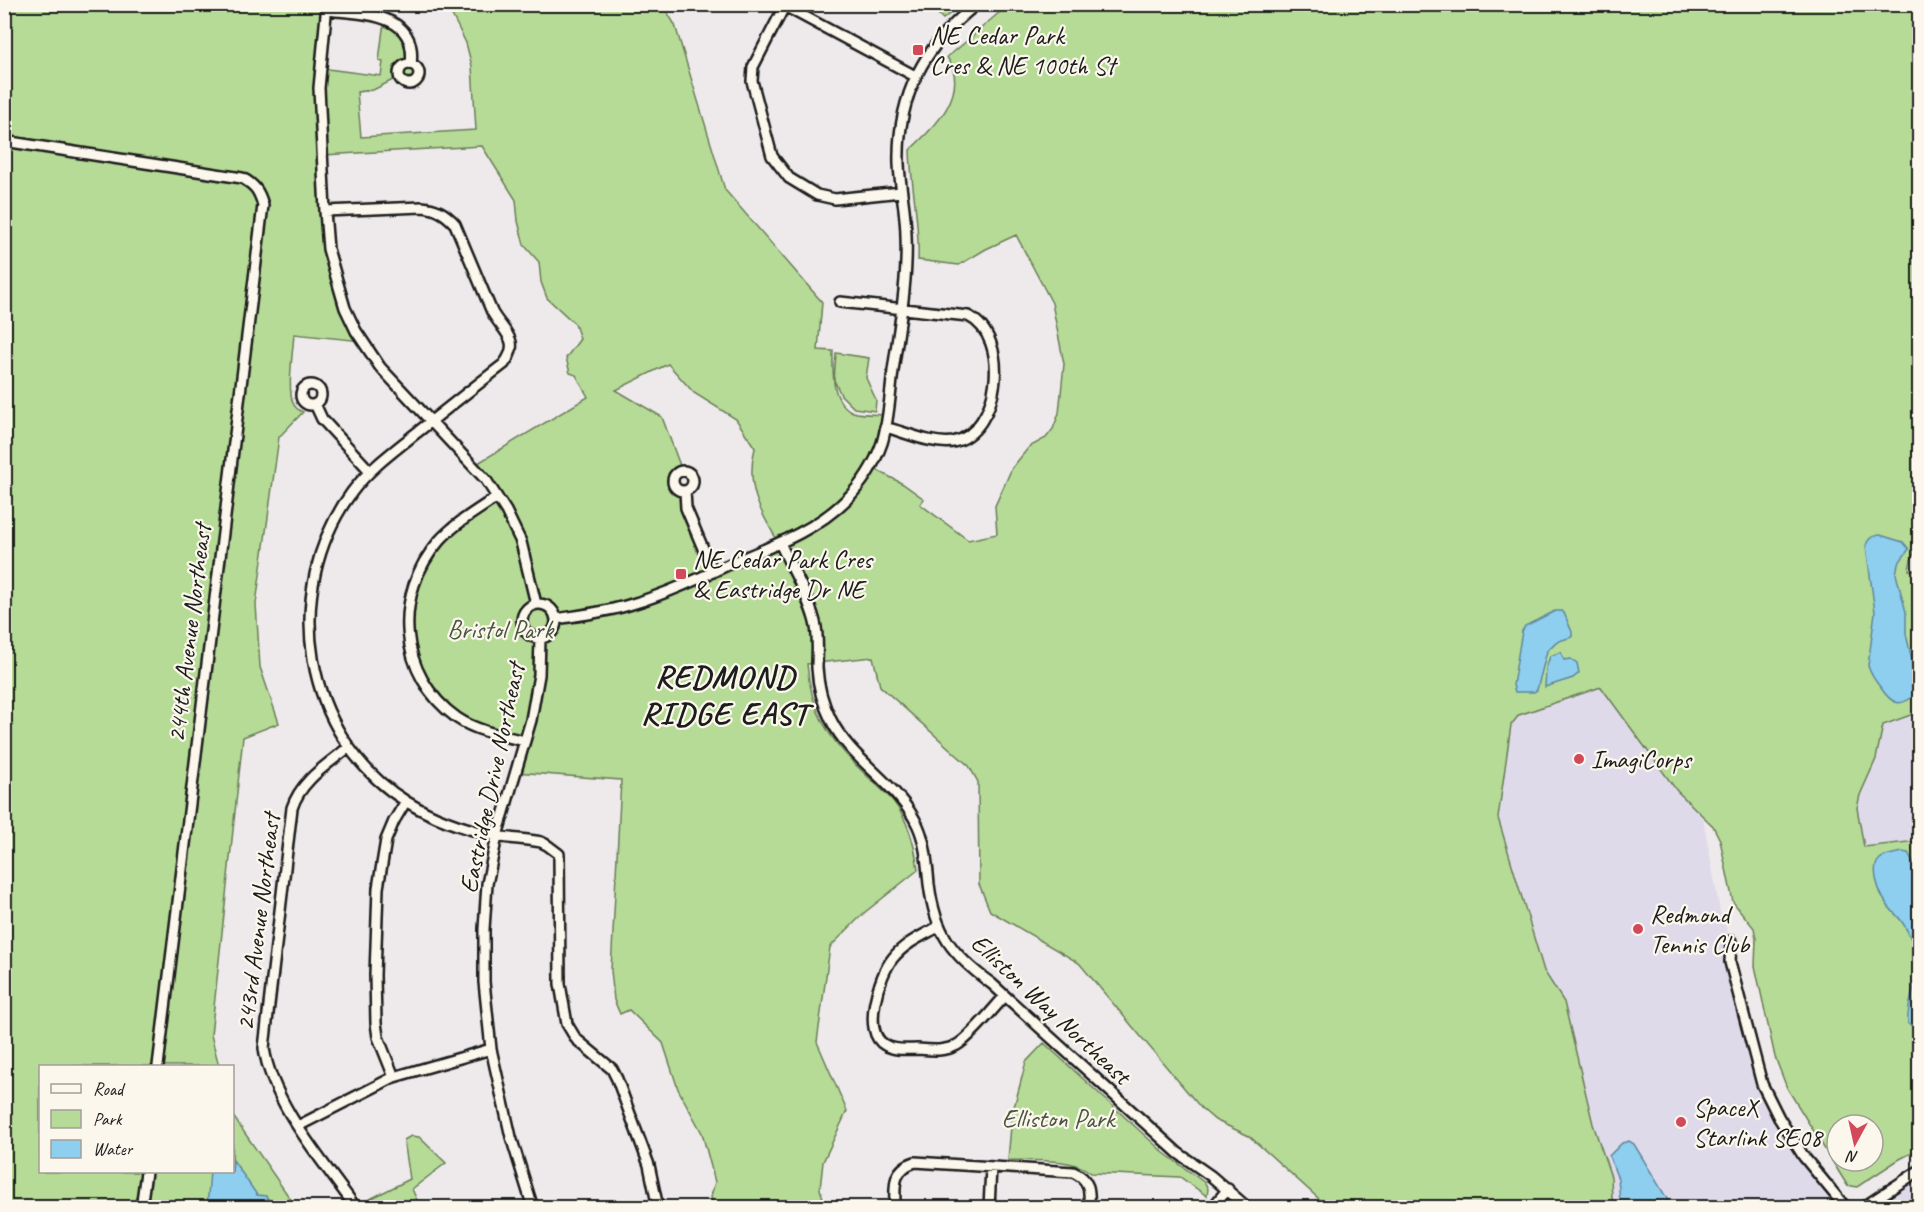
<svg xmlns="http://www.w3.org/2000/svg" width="1924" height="1212" font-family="Caveat,sans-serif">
  <rect width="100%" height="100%" fill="#eeeaeb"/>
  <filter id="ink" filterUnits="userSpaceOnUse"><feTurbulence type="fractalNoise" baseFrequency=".0167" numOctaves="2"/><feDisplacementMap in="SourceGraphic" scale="12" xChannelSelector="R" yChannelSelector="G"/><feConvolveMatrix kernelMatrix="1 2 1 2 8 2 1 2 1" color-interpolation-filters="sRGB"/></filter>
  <g filter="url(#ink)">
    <path fill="#dfdaea" d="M 1602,687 L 1677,791 L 1703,818 L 1720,911 L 1731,941 L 1743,1016 L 1779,1118 L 1846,1207 L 1617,1207 L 1615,1204 L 1612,1198 L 1611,1177 L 1593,1124 L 1564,1002 L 1544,971 L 1498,818 L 1511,725 L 1514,718 L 1519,715 Z
      M 1919,712 L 1919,850 L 1916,841 L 1864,847 L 1857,808 L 1860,795 L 1876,759 L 1883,725 Z
      M 1919,1170 L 1919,1207 L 1862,1208 Z"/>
    <path fill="#b6db96" stroke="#697c59" stroke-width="1.5" fill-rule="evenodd" d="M 5,5 L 327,5 L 320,68 L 381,76 L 383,62 L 379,61 L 383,29 L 387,20 L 405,33 L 420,76 C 415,86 406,86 399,77 L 373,90 L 357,92 L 361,137 L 476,130 L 472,66 L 466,43 L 447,5 L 663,5 L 675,25 L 725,190 L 822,302 L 818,350 L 833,351 C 833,371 830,402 853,412 C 862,415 877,414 887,415 L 871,467 L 903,484 L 924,499 L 920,504 L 968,540 L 997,534 L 995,506 L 1012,468 L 1029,447 L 1046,438 L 1053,429 L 1059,413 L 1064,364 L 1052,303 L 1016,235 L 986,249 L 959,265 L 918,260 C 920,223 911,187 910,150 C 934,127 971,93 947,57 C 969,41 987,21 1009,5 L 1919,5 L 1920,547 L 1917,546 L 1911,560 L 1909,570 L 1918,571 L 1919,563 L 1919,712 L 1883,725 L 1876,759 L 1860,795 L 1857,808 L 1864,847 L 1917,841 L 1919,850 L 1919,1149 L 1898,1160 L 1857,1187 L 1847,1185 L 1787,1088 L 1775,1057 L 1755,966 L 1756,938 L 1754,928 L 1733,902 L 1720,840 L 1713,826 L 1677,791 L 1601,687 L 1519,715 L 1511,725 L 1498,818 L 1544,971 L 1564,1002 L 1593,1124 L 1611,1177 L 1612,1198 L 1617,1207 L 1328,1207 L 1249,1136 L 1215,1120 L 1201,1108 L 1079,963 L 990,911 L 979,884 L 978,782 L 969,766 L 880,686 L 873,657 L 807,664 C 811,712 829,740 863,772 C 873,782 884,791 893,801 C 909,821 915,845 918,870 L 864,913 L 830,947 L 817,1042 L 847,1111 L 823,1162 L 820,1189 L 826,1207 L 713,1207 L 711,1196 L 715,1182 L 702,1133 L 678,1089 L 663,1043 L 629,1010 L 620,1014 L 614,1000 L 611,970 L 621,780 L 516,772 L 525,741 L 480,729 L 441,704 L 411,654 L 410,596 L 440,540 L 497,497 L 473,466 L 588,397 L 576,375 L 570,373 L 566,358 L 580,339 L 575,324 L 547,298 L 541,282 L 539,262 L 524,245 L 518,221 L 516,200 L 482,146 L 323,155 L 328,249 L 362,341 L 294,334 C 293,350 287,389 293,403 C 295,408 298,410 303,412 L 279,437 L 256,604 L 260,667 L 279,723 L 243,737 L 211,1035 L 219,1066 L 40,1066 L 40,1172 L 232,1172 L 233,1116 L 296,1207 L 5,1208 ZM 668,364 L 694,393 L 736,419 L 755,448 C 745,486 760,512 779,543 L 713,571 L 681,491 L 674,484 L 674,477 L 682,471 L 662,417 L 616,390 ZM 1837,1125 L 1873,1125 L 1873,1161 L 1837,1161 Z
      M 929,5 L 961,5 L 943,19 Z
      M 836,353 L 869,358 L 866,378 L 876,400 L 875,411 L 854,408 L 841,395 L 834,380 Z
      M 1044,1043 L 1164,1153 L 1205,1183 L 1208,1189 L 1207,1196 L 1180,1177 L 1091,1173 C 1073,1157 1032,1161 1008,1160 L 1012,1115 L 1026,1062 Z
      M 411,1136 L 419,1137 L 446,1163 L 412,1189 L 420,1207 L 366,1207 L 362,1203 L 410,1179 L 404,1140 Z"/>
    <path fill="#8eceef" stroke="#60879b" stroke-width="1.5" d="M 1880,535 L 1903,542 L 1909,549 L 1898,564 L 1896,574 L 1906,612 L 1906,634 L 1918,686 L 1917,693 C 1901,708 1892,705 1881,688 C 1875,681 1871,675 1868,666 L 1875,612 L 1866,546 C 1868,538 1872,536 1880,535 Z
      M 1555,611 L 1562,611 L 1564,613 L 1572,632 L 1572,637 L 1556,642 L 1547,651 L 1537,690 L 1534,692 L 1515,692 L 1513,685 L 1522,631 L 1525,626 Z
      M 1561,652 L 1564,660 L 1571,659 L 1577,663 L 1579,673 L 1573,678 L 1545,687 L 1546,669 L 1550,656 Z
      M 1902,852 L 1908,853 L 1916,867 L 1919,885 L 1919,1028 L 1908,1024 C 1906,1004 1917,986 1917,965 C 1916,951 1911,936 1904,925 C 1899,916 1891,911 1886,903 C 1880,894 1869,868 1880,859 C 1885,855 1895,854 1902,852 Z
      M 1629,1141 L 1634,1144 L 1672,1207 L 1624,1207 L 1620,1201 L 1618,1179 L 1609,1156 L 1622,1143 Z
      M 233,1160 L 257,1195 L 266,1196 L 274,1207 L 207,1207 L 210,1172 L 232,1172 Z"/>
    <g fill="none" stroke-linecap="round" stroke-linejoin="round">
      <g stroke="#1c1c1c" stroke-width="14">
        <path id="minor" d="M 327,4 L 319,88 L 325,211 L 328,249 L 345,308 L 356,331 L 380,367 L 486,480 L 506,511 L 521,542 L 536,604
          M 781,4 L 915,76
          M 784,7 L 753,67 L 752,81 L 772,156 L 789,178 L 817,195 L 835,199 L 901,192
          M 327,10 C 362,14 418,12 411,64
          M399 74a10 10 0 1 1 20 0a10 10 0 1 1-20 0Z
          M 4,141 L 242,178 C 255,185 259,191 263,205 L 158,1066
          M 325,211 L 422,207 C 436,208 445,213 455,224 L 492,312 C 503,332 522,340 504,364 C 474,387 444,411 415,434 C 393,452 369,469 352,492 C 280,589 302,737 407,802 C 435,819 465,829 496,836 C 510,839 526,839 541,842 L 547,845 L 559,854 L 560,984 L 567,1024 L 576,1039 L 612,1069 L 617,1079 L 649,1165 L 658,1208
          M 840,302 L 968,316 C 1012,337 1000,433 953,442 C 932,445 905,432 885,427
          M301 395a10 10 0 1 1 20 0a10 10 0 1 1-20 0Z
          M 315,404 L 322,419 L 370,471
          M673 481a10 10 0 1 1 20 0a10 10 0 1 1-20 0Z
          M 685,491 L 686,508 L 713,572
          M 497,497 C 478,510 455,523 439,541 C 393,594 397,675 457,718 C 476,731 503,736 525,741
          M 780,543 C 792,569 808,595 815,622 C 819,638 817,652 817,668 C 818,686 823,704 831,720 C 852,762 898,783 918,826 C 926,844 927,864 929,884 C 935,933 952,955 992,984 L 1178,1153 L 1211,1176 L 1248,1208
          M522 621a17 17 0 1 1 34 0a17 17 0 1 1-34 0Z
          M 556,619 C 582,615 607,612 632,604 C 666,594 700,578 732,563 C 772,546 815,531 846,500 C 862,484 875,463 882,443 C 889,420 890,394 893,371 C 899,327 908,281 906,236 C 906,212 900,188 899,164 C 897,96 924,45 977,4
          M 349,747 C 327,765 301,780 292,808 L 264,1048 C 272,1104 324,1162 356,1208
          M 938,927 C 922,936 905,943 893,958 C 879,975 861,1032 885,1045 C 894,1051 907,1049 917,1049 C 930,1050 944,1052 957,1045 C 971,1037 993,1009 1005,996
          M 1731,941 L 1730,962 L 1762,1084 L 1779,1118 L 1804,1157 L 1846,1208
          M 394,1077 L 378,1037 L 376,1023 L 375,975 L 378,888 L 386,840 L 394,821 L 406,801
          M 298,1126 L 394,1077 L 491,1049
          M 141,1208 L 146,1172
          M 533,1208 L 511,1137 L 491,1049 L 484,982 L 484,929 L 487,884 L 497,836 L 531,720 L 539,675 L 540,638
          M 895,1208 C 895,1187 891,1170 915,1162 L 1073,1172 C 1090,1179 1090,1191 1089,1208
          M 989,1208 L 991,1167
          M 1212,1208 L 1228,1189
          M 1862,1208 L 1920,1170"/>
      </g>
      <use href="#minor" stroke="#fbf7ec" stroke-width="9"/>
    </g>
  </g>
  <g fill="#d1495b" stroke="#fbf7ec" stroke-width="2">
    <rect x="912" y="44" width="12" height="12" rx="3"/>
    <rect x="675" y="568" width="12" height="12" rx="3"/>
    <circle cx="1579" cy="759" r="6"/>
    <circle cx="1638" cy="929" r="6"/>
    <circle cx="1681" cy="1122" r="6"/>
  </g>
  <g text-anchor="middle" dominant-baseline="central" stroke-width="4.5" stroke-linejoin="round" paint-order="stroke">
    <g font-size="26" fill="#1c1c1c" stroke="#fbf7ec" text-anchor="start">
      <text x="930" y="35">NE Cedar Park<tspan x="930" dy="30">Cres &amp; NE 100th St</tspan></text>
      <text x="693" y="559">NE Cedar Park Cres<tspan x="693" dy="30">&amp; Eastridge Dr NE</tspan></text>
      <text x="1591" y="759">ImagiCorps</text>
      <text x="1650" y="914">Redmond<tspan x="1650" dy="30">Tennis Club</tspan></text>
      <text x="1693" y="1107">SpaceX<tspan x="1693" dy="30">Starlink SE08</tspan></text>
    </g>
    <g font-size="26" fill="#4a5541" stroke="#fbf7ec">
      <text x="500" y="629">Bristol Park</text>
      <text x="1058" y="1118">Elliston Park</text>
    </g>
    <g font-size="26" fill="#1c1c1c" stroke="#fbf7ec">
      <text transform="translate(189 633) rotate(-83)">244th Avenue Northeast</text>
      <text transform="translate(492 778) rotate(-78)">Eastridge Drive Northeast</text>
      <text transform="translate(258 922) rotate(-83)">243rd Avenue Northeast</text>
      <text transform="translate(1051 1009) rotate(43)">Elliston Way Northeast</text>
    </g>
    <g font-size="32" font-weight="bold" letter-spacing="1.5" fill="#1c1c1c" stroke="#fbf7ec">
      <text x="725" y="676">REDMOND<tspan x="725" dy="37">RIDGE EAST</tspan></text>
    </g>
  </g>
  <rect width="1924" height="1212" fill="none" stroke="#fbf7ec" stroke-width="24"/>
  <rect x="12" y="12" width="1900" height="1188" fill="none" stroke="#1c1c1c" stroke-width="2" filter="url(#ink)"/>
  <rect x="39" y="1065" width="195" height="108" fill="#fbf7ec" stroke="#a29f99" stroke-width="1.5"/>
  <rect x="51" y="1084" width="30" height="9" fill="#fbf7ec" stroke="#a29f99" stroke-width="1.5"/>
  <text x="93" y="1095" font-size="18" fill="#1c1c1c">Road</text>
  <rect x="51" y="1110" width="30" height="18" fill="#b6db96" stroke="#a29f99" stroke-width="1.5"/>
  <text x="93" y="1125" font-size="18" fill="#1c1c1c">Park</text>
  <rect x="51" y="1140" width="30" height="18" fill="#8eceef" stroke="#a29f99" stroke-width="1.5"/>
  <text x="93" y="1155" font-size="18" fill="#1c1c1c">Water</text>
  <g transform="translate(1855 1143) rotate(188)"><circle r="28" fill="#fbf7ec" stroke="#a29f99" stroke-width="1.5"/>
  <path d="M0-4.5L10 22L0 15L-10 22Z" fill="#d1495b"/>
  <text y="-9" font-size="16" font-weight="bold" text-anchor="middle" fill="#1c1c1c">N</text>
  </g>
</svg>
